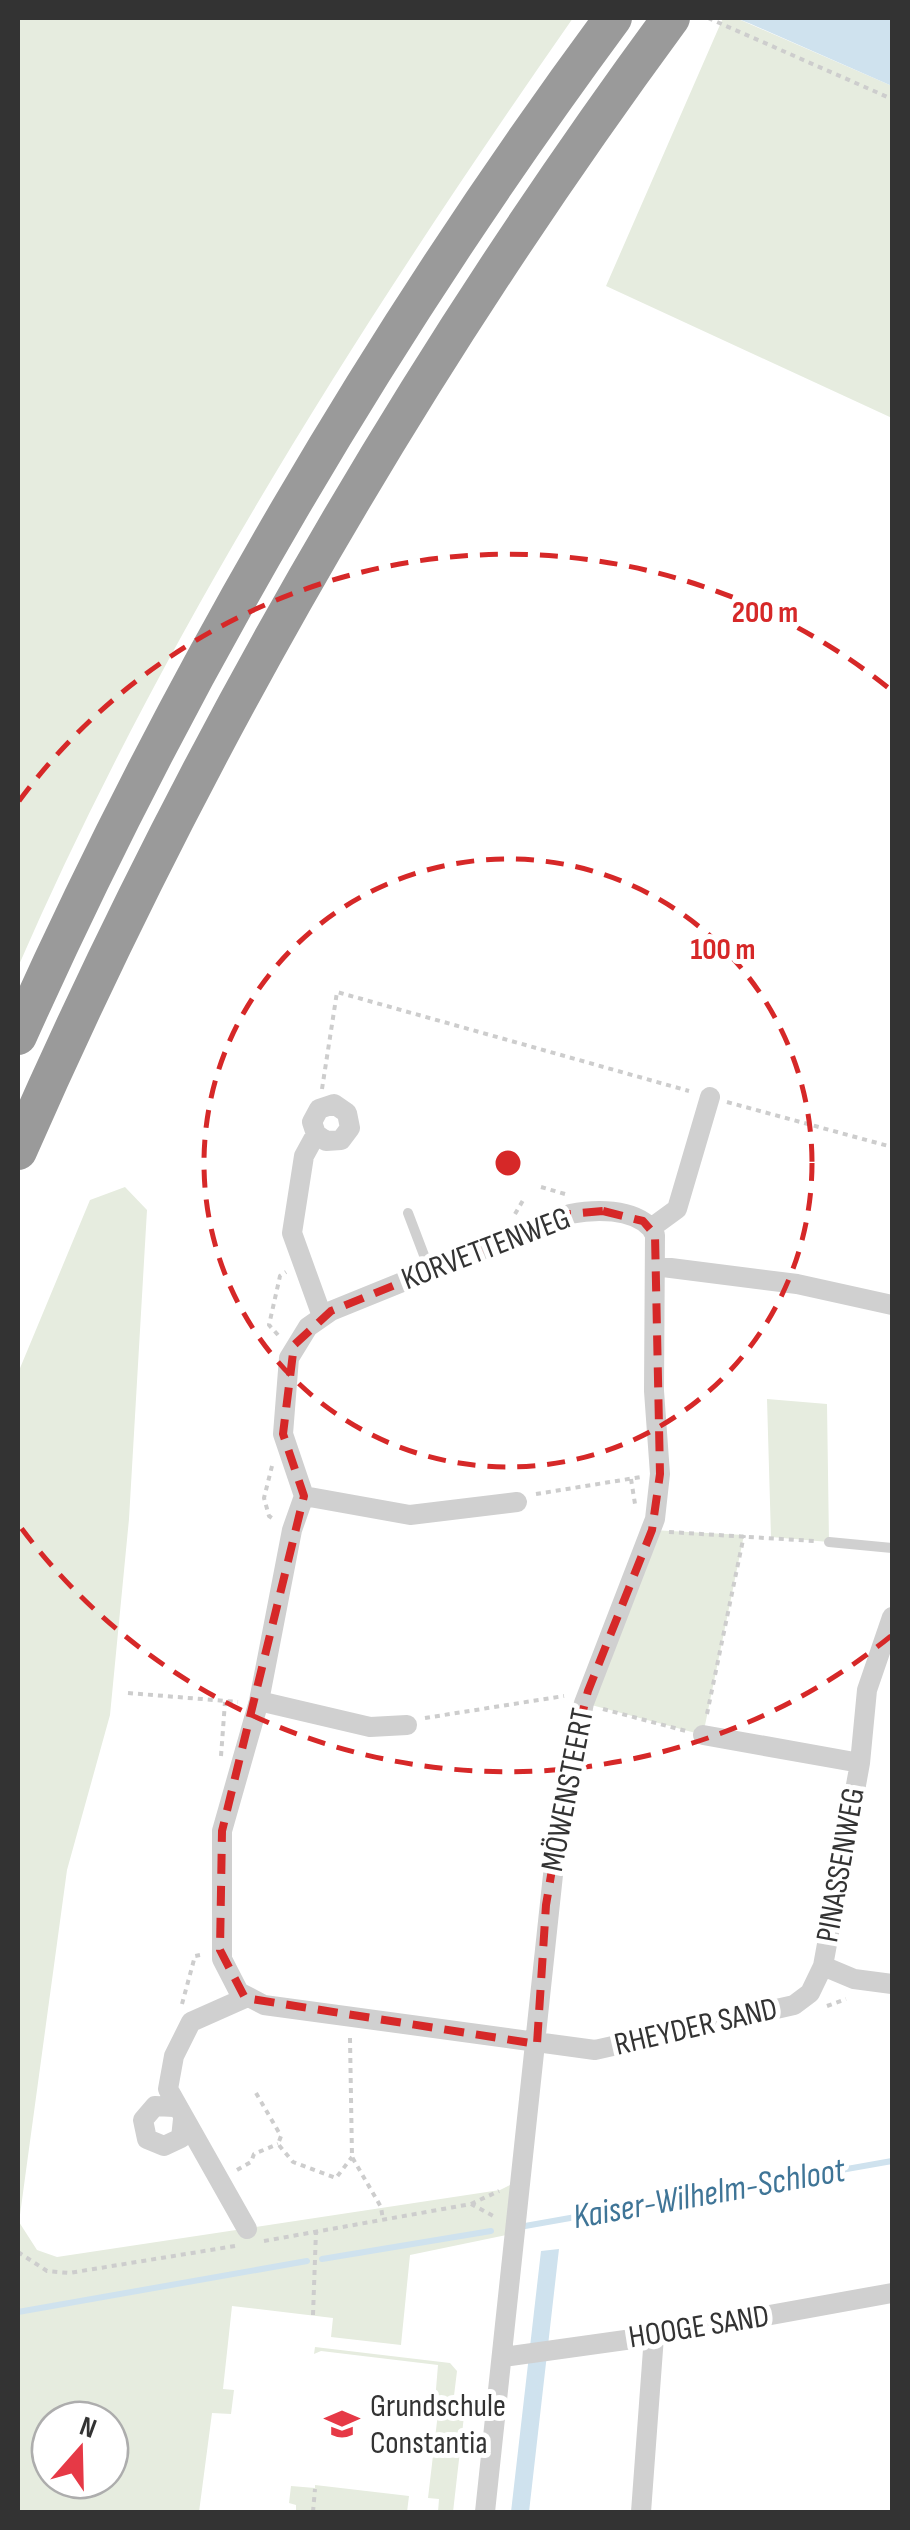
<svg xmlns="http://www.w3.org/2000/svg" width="910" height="2530" font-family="'Sofia Sans Condensed',sans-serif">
  <rect width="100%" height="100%" fill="#fff"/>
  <path fill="#e6ecdf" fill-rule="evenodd" d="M 18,18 L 573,18 C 364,318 164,631 18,967 Z
    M 723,18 L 736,18 L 892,86 L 892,418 L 606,286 Z
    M 125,1187 L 147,1210 L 129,1519 L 110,1715 L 67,1870 L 19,2222 L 37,2250 L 57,2257 L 500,2190 L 522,2179 L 516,2233 L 410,2255 L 401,2345 L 331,2337 L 333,2318 L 232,2306 L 223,2389 L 234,2390 L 231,2414 L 212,2413 L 199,2512 L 18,2512 L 18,1373 L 90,1200 ZM 50,2420 L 110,2420 L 110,2480 L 50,2480 Z
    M 767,1399 L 827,1404 L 829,1542 L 771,1537 Z
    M 652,1530 L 744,1535 L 703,1735 L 584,1703 Z
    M 315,2347 L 450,2363 L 457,2371 L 453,2404 L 435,2401 L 438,2365 L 321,2351 L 314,2354 Z
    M 438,2413 L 464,2416 L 453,2512 L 438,2512 L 439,2499 L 428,2498 Z
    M 315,2485 L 409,2496 L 407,2512 L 296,2512 L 296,2505 L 289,2503 L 291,2486 L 315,2488 Z"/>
  <path fill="#cfe2ee" d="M 736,18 L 892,18 L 892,86 L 751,24 Z
    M 559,2249 L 529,2512 L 511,2512 L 541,2251 Z"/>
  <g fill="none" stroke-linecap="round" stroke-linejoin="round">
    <path stroke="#cfe2ee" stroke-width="6" d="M 525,2226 L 892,2161
      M 322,2259 L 491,2231
      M 18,2312 L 307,2261"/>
    <path stroke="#cdcdcd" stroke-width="4" stroke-dasharray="5 5" stroke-linecap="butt" d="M 708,18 L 892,99
      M 322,1089 L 337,992 L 689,1091
      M 727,1102 L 892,1147
      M 541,1187 L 565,1194
      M 515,1214 L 525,1197
      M 278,1335 L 269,1325 L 280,1276 L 286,1272
      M 272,1466 L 264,1498 L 269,1516 L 275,1520
      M 631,1479 L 635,1504
      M 536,1494 L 641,1477
      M 669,1532 L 814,1541
      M 128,1693 L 238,1702
      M 603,1709 L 686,1731
      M 707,1714 L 744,1535
      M 425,1718 L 564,1696
      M 221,1756 L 225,1702
      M 182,2004 L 195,1956 L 200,1955
      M 827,2006 L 846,1999
      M 350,2038 L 352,2157 L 381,2207 L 383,2220
      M 256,2093 L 281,2136 L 278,2144 L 293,2162 L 336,2178 L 352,2157
      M 237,2170 L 251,2162 L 254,2154 L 278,2144
      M 471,2204 L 499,2191
      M 264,2241 L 471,2204 L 497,2218
      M 18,2252 L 47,2271 L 69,2273 L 235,2246
      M 313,2315 L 316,2231
      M 434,2450 L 472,2454
      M 313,2512 L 315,2489"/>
    <path stroke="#d0d0d0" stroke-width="10" d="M 408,1213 L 430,1271
      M 829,1542 L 892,1548"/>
    <path stroke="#d0d0d0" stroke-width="20" d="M 316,1134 L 326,1141 L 341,1140 L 350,1128 L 347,1113 L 334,1104 L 319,1109 L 312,1122 L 316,1134 L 304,1156 L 292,1233 L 322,1316
      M 651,1228 C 632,1208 595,1209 570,1214 L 331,1311 L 308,1327 L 289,1358 L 283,1434 L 304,1496 L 292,1530 L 259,1701 L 222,1831 L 222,1959 L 239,1992 L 264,2005 L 595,2050 L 794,2005 L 810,1993 L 823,1966 L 854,1979 L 892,1984
      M 655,1266 L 797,1284 L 892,1305
      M 304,1496 L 410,1515 L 517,1502
      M 259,1701 L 370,1727 L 407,1725
      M 703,1735 L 860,1763
      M 823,1966 L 860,1763 L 867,1690 L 892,1617
      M 245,1998 L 191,2022 L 174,2056 L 168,2089 L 247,2229
      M 174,2107 L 155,2106 L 143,2120 L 147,2139 L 164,2146 L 181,2138 L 183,2119
      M 504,2357 L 654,2336 L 892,2293
      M 485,2512 L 558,1828 L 584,1703 L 655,1519 L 660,1474 L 654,1391 L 655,1235 L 651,1228 L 677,1209 L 710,1097
      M 641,2512 L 654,2336"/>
    <path stroke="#9a9a9a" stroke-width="38" d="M 18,1036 C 178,679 381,332 613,18
      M 18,1151 C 193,752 413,369 671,18"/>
  </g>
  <path fill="none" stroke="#d62828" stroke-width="8" stroke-dasharray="20 12" stroke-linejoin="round" d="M 603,1211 L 643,1221 L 655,1235 L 660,1474 L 652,1530 L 588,1691 L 571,1757 L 546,1905 L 537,2044 L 245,1998 L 220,1950 L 222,1831 L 304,1496 L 283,1434 L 294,1345 L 331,1311 L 570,1214 Z"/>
  <g fill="none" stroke="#d62828" stroke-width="5" stroke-dasharray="18 12">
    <circle cx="508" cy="1163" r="304"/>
    <path d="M891 1636A608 608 0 0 1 19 1525M19 801A608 608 0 0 1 891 690"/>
  </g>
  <defs>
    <g id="school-bare" transform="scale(2.7)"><path d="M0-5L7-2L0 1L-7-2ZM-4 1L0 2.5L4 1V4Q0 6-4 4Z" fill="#e63946" stroke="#fff" stroke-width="2.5" paint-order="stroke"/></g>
  </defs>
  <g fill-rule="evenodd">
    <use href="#school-bare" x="342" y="2424"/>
  </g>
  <g text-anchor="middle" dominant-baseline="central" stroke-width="10" stroke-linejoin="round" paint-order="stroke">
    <g font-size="32" fill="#333" stroke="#fff">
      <text transform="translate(486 1249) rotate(-21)">KORVETTENWEG</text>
      <text transform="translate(568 1790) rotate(-79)">MÖWENSTEERT</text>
      <text transform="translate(841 1865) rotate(-80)">PINASSENWEG</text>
      <text transform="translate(696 2027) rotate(-13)">RHEYDER SAND</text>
      <text transform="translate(699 2327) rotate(-9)">HOOGE SAND</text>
    </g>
    <g font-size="32" fill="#333" stroke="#fff" text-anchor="start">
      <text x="370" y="2406">Grundschule<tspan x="370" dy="37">Constantia</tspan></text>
    </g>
    <g font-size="35" font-style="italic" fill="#3f7597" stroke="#fff">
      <text transform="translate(709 2194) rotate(-10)">Kaiser-Wilhelm-Schloot</text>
    </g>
  </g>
  <circle cx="508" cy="1163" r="15" fill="#d62828" stroke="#fff" stroke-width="5"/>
  <g font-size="30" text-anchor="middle" font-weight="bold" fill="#d62828" stroke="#fff" stroke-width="10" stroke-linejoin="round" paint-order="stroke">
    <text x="765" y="622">200 m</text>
    <text x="723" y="959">100 m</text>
  </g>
  <rect width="910" height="2530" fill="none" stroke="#333333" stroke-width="40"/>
  <g transform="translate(80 2450) rotate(20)"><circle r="48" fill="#ffffff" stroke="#adadad" stroke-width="2.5"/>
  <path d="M0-8L18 38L0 25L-18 38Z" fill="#e63946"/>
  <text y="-15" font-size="28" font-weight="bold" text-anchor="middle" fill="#333333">N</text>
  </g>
</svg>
